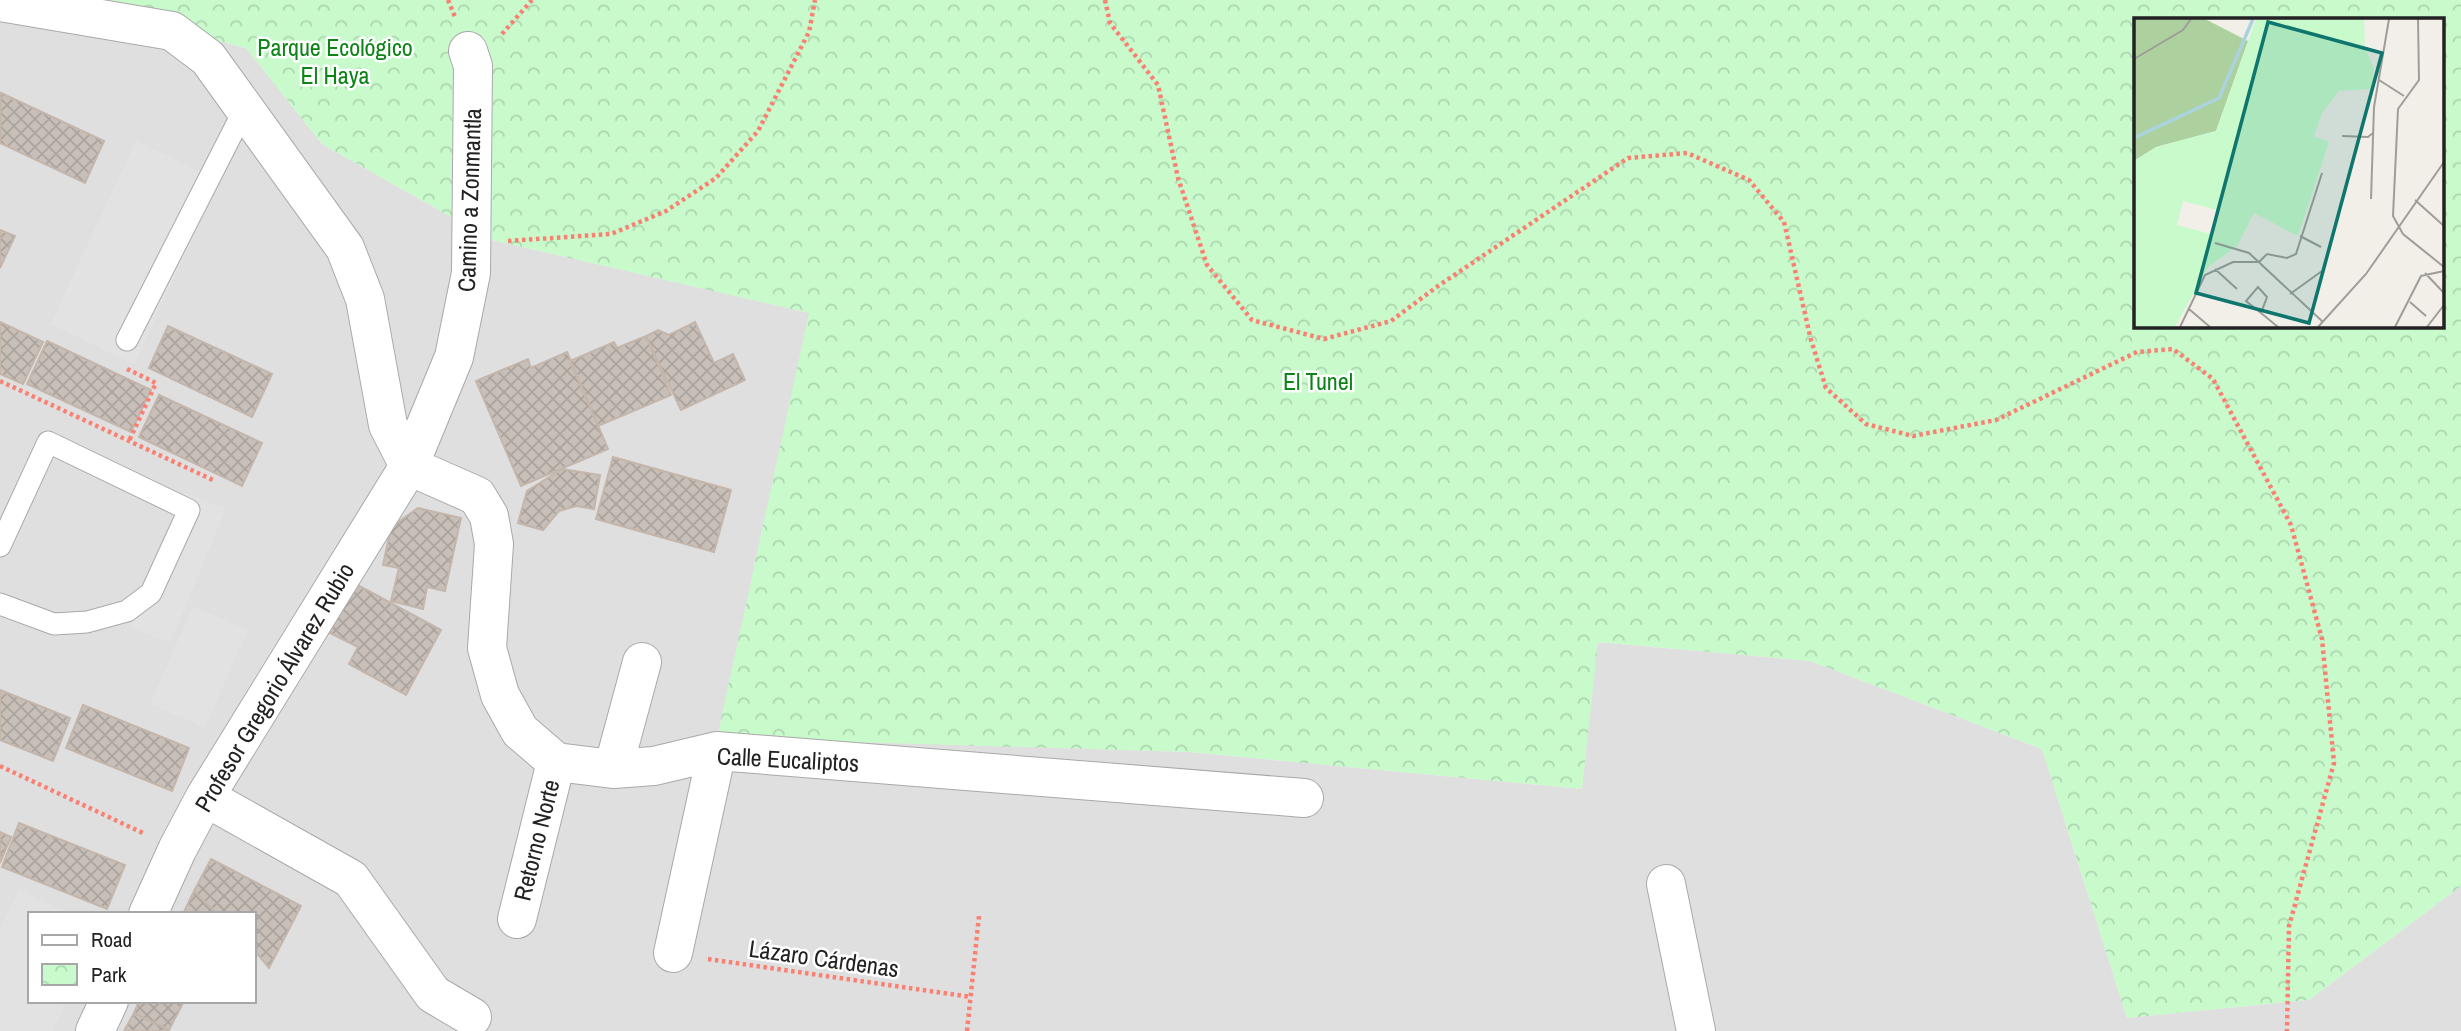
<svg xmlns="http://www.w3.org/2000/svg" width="2461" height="1031" font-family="'Archivo Narrow',sans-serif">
  <defs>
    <pattern id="park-crowns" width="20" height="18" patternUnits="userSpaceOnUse" patternTransform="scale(1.75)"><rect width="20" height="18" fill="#c8facc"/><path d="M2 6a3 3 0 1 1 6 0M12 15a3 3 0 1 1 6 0" fill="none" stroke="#acd6af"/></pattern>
    <pattern id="building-cross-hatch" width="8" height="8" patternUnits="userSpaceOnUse" patternTransform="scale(1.75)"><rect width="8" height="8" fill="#c7bfb8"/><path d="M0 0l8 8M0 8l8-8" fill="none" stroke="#aba49e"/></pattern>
  </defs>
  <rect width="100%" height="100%" fill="#f2efe9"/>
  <path fill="#e0dfdf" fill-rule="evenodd" d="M 0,0 L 59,0 L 246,48 L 322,144 L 492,240 L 810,313 L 718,737 L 1189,752 L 1582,789 L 1597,642 L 1810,661 L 2042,749 L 2127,1018 L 2309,1000 L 2461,886 L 2461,1031 L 0,1031 ZM 30,914 L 254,914 L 254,1001 L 30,1001 Z"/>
  <path fill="url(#park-crowns)" fill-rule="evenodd" d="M 59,0 L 2461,0 L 2461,886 L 2309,1000 L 2127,1018 L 2042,749 L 1810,661 L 1598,642 L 1582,789 L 1189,752 L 717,738 L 809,313 L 492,240 L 322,144 L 246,48 ZM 2136,19 L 2442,19 L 2442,326 L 2136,326 Z"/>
  <path fill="#e2e2e2" d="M 136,141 L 220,181 L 134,364 L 50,324 Z
    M 186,493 L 226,509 L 170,643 L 130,627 Z
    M 193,606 L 248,630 L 205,728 L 150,704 Z
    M 19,889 L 70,914 L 30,914 L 30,1001 L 67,1001 L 53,1031 L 0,1031 L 0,930 Z"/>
  <path fill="url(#building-cross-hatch)" stroke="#c4b6ab" stroke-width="2" d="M 1,93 L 104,141 L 85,183 L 0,143 Z
    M 0,230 L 15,236 L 0,268 Z
    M 0,322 L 43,342 L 23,384 L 0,374 Z
    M 695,322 L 714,363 L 733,354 L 745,380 L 681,410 L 646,336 L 658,330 L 669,335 Z
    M 168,326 L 272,374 L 252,417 L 149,368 Z
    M 646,336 L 671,395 L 598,426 L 570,361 L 614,342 L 617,348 Z
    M 47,341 L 151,390 L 131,432 L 27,384 Z
    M 567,352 L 608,449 L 521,486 L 476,381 L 528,359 L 531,368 Z
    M 159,395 L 262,443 L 242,486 L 139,437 Z
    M 613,457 L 731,490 L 714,552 L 596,519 Z
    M 562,469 L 600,475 L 594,509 L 576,506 L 559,511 L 543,530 L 518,523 L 527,491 Z
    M 418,508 L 461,518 L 445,591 L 427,587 L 423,609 L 391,601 L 399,568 L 383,565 L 391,527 Z
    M 352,582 L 441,630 L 406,695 L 349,664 L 358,647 L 326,631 Z
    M 0,690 L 70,718 L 53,761 L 0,740 Z
    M 83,705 L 189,748 L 172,791 L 66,748 Z
    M 19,823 L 125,865 L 107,909 L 2,867 Z
    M 0,832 L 11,837 L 0,863 Z
    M 211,859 L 301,906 L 269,968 L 254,950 L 254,914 L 217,914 L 194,891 Z
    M 194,891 L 217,914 L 183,914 Z
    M 139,1001 L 184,1001 L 169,1030 L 134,1013 Z
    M 134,1013 L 169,1030 L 169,1031 L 124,1031 Z"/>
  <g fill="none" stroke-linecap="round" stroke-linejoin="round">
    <g stroke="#a9a9a9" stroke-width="23">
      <path id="lane" d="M 127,340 L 244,110
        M 0,546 L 48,442 L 189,510 L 151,593 L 127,611 L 87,622 L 54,624 L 0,604"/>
    </g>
    <g stroke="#a9a9a9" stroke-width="40">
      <path id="street" d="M 0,2 L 172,31 L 208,58 L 345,248 L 365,299 L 388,425 L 409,466
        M 409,466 L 477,496 L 489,516 L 494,544 L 487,648 L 500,695 L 520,731 L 556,762 L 613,769 L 654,766 L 717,751 L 1304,798
        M 613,769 L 642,662
        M 205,797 L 351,879 L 433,994 L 472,1017
        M 1666,884 L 1696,1031
        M 148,914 L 177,850 L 205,797 L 409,466 L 454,357 L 471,273 L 473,66 L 468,51
        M 517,919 L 556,762
        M 673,953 L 717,751
        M 95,1031 L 109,1001"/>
    </g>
    <path stroke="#fa8072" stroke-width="4.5" stroke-dasharray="3.5 3.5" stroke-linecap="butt" d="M 448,0 L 455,17
      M 1105,0 L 1110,23 L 1158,85 L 1178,178 L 1207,265 L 1252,320 L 1324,339 L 1391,321 L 1438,286 L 1628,158 L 1687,153 L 1749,180 L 1784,222 L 1811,340 L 1826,388 L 1866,424 L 1913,436 L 1996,420 L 2137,352 L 2173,349 L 2213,379 L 2291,525 L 2322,639 L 2334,763 L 2289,926 L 2287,1031
      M 502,34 L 532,0
      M 508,241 L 611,234 L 666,211 L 716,178 L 758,131 L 809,32 L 815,0
      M 127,369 L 156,383 L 129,441
      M 0,381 L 213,480
      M 0,766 L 145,834
      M 708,959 L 971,997
      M 967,1031 L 979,916"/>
    <use href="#lane" stroke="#fff" stroke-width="21"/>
    <use href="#street" stroke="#fff" stroke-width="38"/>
  </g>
  <g text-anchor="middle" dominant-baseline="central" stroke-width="5" stroke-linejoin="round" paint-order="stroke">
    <g font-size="24" fill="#0c8416" stroke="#fff">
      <text x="335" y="47">Parque Ecológico<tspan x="335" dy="28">El Haya</tspan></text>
      <text x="1318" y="381">El Tunel</text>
    </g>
    <g font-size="24" fill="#222" stroke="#fff">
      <text transform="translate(469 200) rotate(-88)">Camino a Zonmantla</text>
      <text transform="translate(274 687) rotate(-59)">Profesor Gregorio Álvarez Rubio</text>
      <text transform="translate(788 759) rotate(3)">Calle Eucaliptos</text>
      <text transform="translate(536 840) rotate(-76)">Retorno Norte</text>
      <text transform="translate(824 958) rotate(8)">Lázaro Cárdenas</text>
    </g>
  </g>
  <g transform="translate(2134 18)">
    <rect width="310" height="310" fill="#f2efe9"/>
    <path d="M 0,1 L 71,1 L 114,23 L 82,113 L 22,129 L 0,143 Z" fill="#add19e"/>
    <path d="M 122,1 L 230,1 L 231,29 L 240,51 L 237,71 L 205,73 L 188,95 L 180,118 L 195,124 L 164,218 L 120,195 L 103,228 L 74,249 L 41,309 L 0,309 L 0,143 L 22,129 L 82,113 ZM 49,183 L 83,192 L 77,216 L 43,207 Z" fill="#c8facc" fill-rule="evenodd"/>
    <path fill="none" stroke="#aad3df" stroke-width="3.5" d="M 0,120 L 85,80 L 119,1"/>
    <path fill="none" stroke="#9f9d99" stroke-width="2" d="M 284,1 L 285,62 L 264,91 L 259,198 L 269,216 L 310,249M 0,41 L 49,12 L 57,1M 245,62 L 270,78M 208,118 L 234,119 L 239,115M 237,181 L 240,89 L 255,1M 281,182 L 310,208M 166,218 L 187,229M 81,225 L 115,235 L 189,304M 125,244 L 133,236 L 153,240 L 162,236 L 188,155M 81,251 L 103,271M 291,255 L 310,275M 156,276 L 188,253M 276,284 L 292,298M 55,291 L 76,309M 127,295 L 133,279 L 124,269 L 112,283 L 127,295 L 144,309M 46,309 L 71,257 L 99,244 L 125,244M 184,309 L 232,256 L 310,144M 261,309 L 287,258 L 310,253M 293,309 L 310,287"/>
    <path fill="#0f766e" fill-opacity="0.15" stroke="#0f766e" stroke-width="3.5" d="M 134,4 L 248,35 L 175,305 L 62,275 Z"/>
    <rect width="310" height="310" fill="none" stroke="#222" stroke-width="3.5"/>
  </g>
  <rect x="28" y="912" width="228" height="91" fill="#ffffff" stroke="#a7a7a7" stroke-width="2"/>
  <rect x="42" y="935" width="35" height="10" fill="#ffffff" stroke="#a7a7a7" stroke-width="2"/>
  <text x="91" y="947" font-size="21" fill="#222222">Road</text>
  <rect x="42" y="964" width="35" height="21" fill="url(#park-crowns)" stroke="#a7a7a7" stroke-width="2"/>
  <text x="91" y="982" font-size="21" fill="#222222">Park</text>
</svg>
